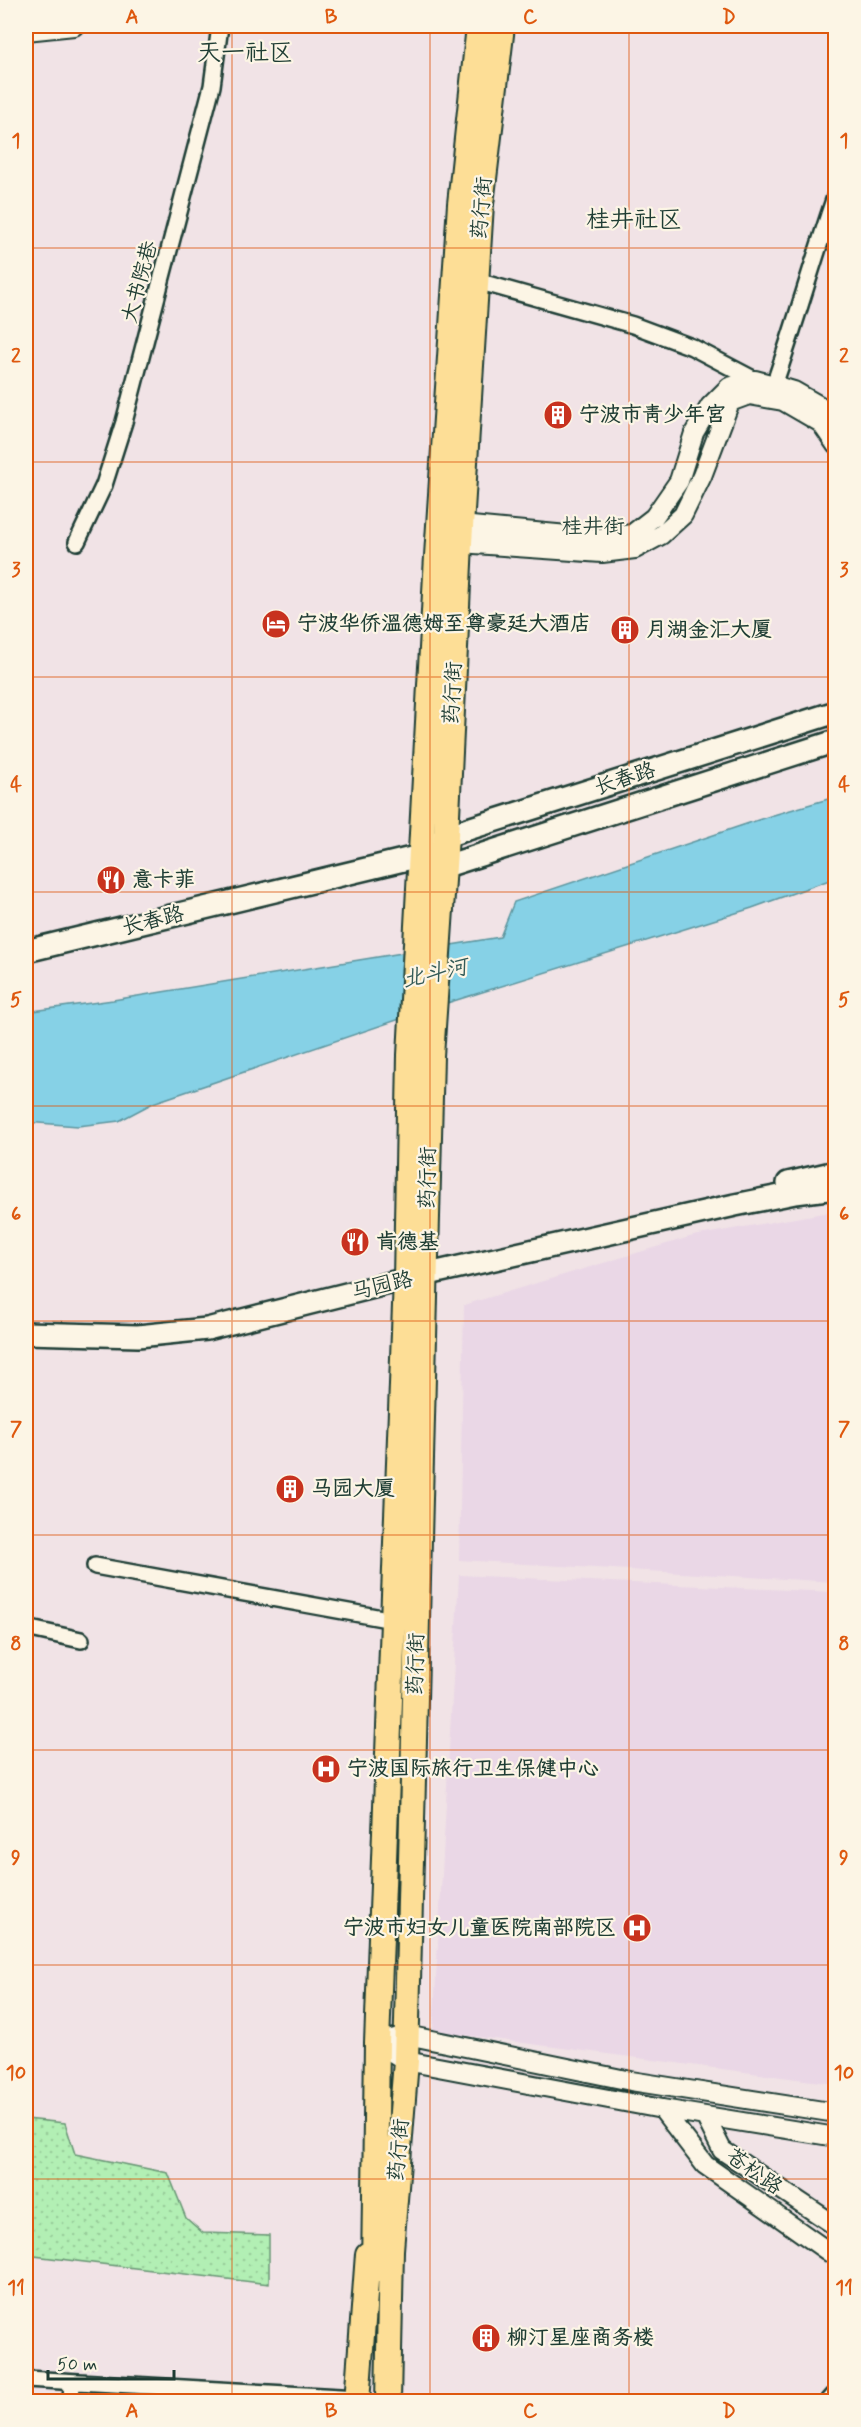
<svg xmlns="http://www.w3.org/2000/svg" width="861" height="2427" font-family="Mynerve,'LXGW WenKai TC',sans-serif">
  <defs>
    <pattern id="park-dots" width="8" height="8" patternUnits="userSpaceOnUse" patternTransform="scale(1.5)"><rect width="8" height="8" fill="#b2efb4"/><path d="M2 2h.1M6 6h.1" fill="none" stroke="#99ce9b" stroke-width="1.8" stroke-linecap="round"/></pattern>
  </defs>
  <rect width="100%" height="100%" fill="#f1e3e6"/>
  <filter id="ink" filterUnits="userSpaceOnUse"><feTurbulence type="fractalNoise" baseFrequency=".0167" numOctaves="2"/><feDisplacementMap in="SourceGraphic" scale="12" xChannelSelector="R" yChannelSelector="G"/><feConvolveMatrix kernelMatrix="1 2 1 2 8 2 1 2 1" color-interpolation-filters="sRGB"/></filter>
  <g filter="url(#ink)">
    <path fill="#ead7e6" d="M 835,1211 L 835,1582 L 459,1560 L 464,1305 L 693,1236 Z
      M 459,1575 L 834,1592 L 835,2084 L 433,2031 Z
      M 197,2394 L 342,2402 L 197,2402 Z"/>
    <path fill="url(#park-dots)" stroke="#689674" stroke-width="1.5" d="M 26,2119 L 65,2123 L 75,2154 L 168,2173 L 186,2218 L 203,2233 L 269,2235 L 269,2284 L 26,2255 Z"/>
    <path fill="#86d1e6" stroke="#5d969f" stroke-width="1.5" d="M 835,797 L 835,878 L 752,908 L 447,1003 L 153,1103 L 119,1121 L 78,1126 L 26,1122 L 26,1012 L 113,1000 L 500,937 L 514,902 L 770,816 Z"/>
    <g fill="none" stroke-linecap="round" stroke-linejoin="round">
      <g stroke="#1f3d34" stroke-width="20">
        <path id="minor" d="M 477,281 L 633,325 L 692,347 L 755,380
          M 774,385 C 796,322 814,257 836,194
          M 77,542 L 104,485 L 124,422 L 212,86 L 220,26
          M 95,1566 L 393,1620
          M 26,1628 L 81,1640
          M 26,2379 L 358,2398
          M 71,2402 L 72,2382
          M 828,2402 L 836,2393"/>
      </g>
      <g stroke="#1f3d34" stroke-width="22">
        <path id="tertiary" d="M 26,31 L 74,26
          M 461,525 L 600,538 L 632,534 L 654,517 L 679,481 L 694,433 L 710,406 L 729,387 L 755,380 L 774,385 L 794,391 L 836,415
          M 460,543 L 602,553 L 635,549 L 661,535 L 683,515 L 702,476 L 730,402 L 749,395 L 783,401 L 821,423 L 836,445
          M 662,2109 L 705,2165 L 836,2257
          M 836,2113 L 631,2081 L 407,2035 L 377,2043 L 406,2061 L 662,2109 L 836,2137
          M 705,2116 L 722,2150 L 836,2226"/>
      </g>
      <g stroke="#1f3d34" stroke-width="26">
        <path id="secondary" d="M 432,862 L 443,867 L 836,741
          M 26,951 L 420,856 L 446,836 L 836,712
          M 788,1183 L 836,1172
          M 26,1333 L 138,1336 L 207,1329 L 406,1279 L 735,1205 L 795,1193 L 836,1188"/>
      </g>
      <g stroke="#1f3d34" stroke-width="28">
        <path id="primary" d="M 374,2270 L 377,2043 L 406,1279 L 410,1055 L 437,556 L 460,204 L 479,26
          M 357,2402 L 368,2254
          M 388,2402 L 391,2250 L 406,2061 L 431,1056 L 446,836 L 460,543 L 481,204 L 502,26"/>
      </g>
      <use href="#minor" stroke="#fcf5e5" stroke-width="15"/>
      <use href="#tertiary" stroke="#fcf5e5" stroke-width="18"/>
      <use href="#secondary" stroke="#fcf5e5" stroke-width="21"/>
      <use href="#primary" stroke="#fdde96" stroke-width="24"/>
    </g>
  </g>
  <path fill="none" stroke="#de580e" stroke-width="1.5" stroke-opacity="0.55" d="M 232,26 L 232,2402M 430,26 L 430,2402M 629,26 L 629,2402M 26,248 L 836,248M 26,462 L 836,462M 26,677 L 836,677M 26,892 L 836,892M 26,1106 L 836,1106M 26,1321 L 836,1321M 26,1535 L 836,1535M 26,1750 L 836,1750M 26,1965 L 836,1965M 26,2179 L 836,2179"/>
  <defs>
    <g id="building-disc" transform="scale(1.5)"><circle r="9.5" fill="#c8321e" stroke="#fcf5e5"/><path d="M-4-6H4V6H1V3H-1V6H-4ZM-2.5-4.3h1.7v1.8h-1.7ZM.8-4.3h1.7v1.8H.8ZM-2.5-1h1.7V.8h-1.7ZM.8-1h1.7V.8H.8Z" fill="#fff"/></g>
    <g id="hotel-disc" transform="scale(1.5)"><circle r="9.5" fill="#c8321e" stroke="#fcf5e5"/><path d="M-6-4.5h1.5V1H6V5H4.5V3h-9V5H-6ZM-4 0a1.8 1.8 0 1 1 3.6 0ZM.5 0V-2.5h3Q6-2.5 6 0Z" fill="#fff"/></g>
    <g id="restaurant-disc" transform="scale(1.5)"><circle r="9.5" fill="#c8321e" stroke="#fcf5e5"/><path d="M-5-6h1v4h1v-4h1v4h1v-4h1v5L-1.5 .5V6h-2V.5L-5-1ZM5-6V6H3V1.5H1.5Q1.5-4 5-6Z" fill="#fff"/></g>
    <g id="hospital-disc" transform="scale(1.5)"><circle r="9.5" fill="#c8321e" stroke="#fcf5e5"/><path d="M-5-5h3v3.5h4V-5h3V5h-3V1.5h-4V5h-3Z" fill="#fff"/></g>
  </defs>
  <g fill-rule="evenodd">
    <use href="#building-disc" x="558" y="415"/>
    <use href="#hotel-disc" x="276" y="624"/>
    <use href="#building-disc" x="625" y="630"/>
    <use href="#restaurant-disc" x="111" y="880"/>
    <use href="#restaurant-disc" x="355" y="1242"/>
    <use href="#building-disc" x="290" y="1489"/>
    <use href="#hospital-disc" x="326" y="1769"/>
    <use href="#hospital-disc" x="637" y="1928"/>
    <use href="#building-disc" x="486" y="2338"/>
  </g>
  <g text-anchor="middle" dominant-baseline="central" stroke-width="4.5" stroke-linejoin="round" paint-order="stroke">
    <g font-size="21" fill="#1f3d34" stroke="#fcf5e5">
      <text transform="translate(482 208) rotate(-85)">药行街</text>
      <text transform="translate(140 282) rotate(-75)">大书院巷</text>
      <text x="593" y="527">桂井街</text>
      <text transform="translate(453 693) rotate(-87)">药行街</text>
      <text transform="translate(625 779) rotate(-18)">长春路</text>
      <text transform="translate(153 921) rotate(-14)">长春路</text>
      <text transform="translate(428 1178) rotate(-89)">药行街</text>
      <text transform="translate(382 1286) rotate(-13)">马园路</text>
      <text transform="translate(416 1664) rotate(-88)">药行街</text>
      <text transform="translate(399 2150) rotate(-85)">药行街</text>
      <text transform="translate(754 2172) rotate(35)">苍松路</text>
    </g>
    <g font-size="21" font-weight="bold" fill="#1f3d34" stroke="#fcf5e5" text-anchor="start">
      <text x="579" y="415">宁波市青少年宫</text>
      <text x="297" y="624">宁波华侨温德姆至尊豪廷大酒店</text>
      <text x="646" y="630">月湖金汇大厦</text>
      <text x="132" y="880">意卡菲</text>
      <text x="376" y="1242">肯德基</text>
      <text x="311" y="1489">马园大厦</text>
      <text x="347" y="1769">宁波国际旅行卫生保健中心</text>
      <text x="616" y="1928" text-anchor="end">宁波市妇女儿童医院南部院区</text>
      <text x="507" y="2338">柳汀星座商务楼</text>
    </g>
    <g font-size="22" font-style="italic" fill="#345b58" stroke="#fcf5e5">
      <text transform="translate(435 974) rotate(-12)">北斗河</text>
    </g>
    <g font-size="24" fill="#1f3d34" stroke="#fcf5e5">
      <text x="245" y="53">天一社区</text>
      <text x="634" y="220">桂井社区</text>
    </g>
  </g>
  <rect width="861" height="2427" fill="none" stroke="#fcf5e5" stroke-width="66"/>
  <path d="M48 2370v9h126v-9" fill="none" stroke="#1f3d34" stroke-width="3"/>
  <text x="57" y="2370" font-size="18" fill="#1f3d34" stroke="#fcf5e5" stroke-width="4.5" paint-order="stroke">50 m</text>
  <rect x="33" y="33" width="795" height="2361" fill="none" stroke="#de580e" stroke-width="2"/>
  <g font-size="20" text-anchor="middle" font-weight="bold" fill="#de580e">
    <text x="132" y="23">A</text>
    <text x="331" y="23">B</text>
    <text x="530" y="23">C</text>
    <text x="729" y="23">D</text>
    <text x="16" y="147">1</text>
    <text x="844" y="147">1</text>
    <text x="16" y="362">2</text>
    <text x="844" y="362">2</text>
    <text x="16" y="576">3</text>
    <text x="844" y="576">3</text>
    <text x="16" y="791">4</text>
    <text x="844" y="791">4</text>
    <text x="16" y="1006">5</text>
    <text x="844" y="1006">5</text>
    <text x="16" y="1220">6</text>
    <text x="844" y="1220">6</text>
    <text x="16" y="1435">7</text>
    <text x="844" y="1435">7</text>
    <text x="16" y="1650">8</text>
    <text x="844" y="1650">8</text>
    <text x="16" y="1864">9</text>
    <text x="844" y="1864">9</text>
    <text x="16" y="2079">10</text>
    <text x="844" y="2079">10</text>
    <text x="16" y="2294">11</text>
    <text x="844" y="2294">11</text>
    <text x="132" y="2417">A</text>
    <text x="331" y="2417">B</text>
    <text x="530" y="2417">C</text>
    <text x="729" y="2417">D</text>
  </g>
</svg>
